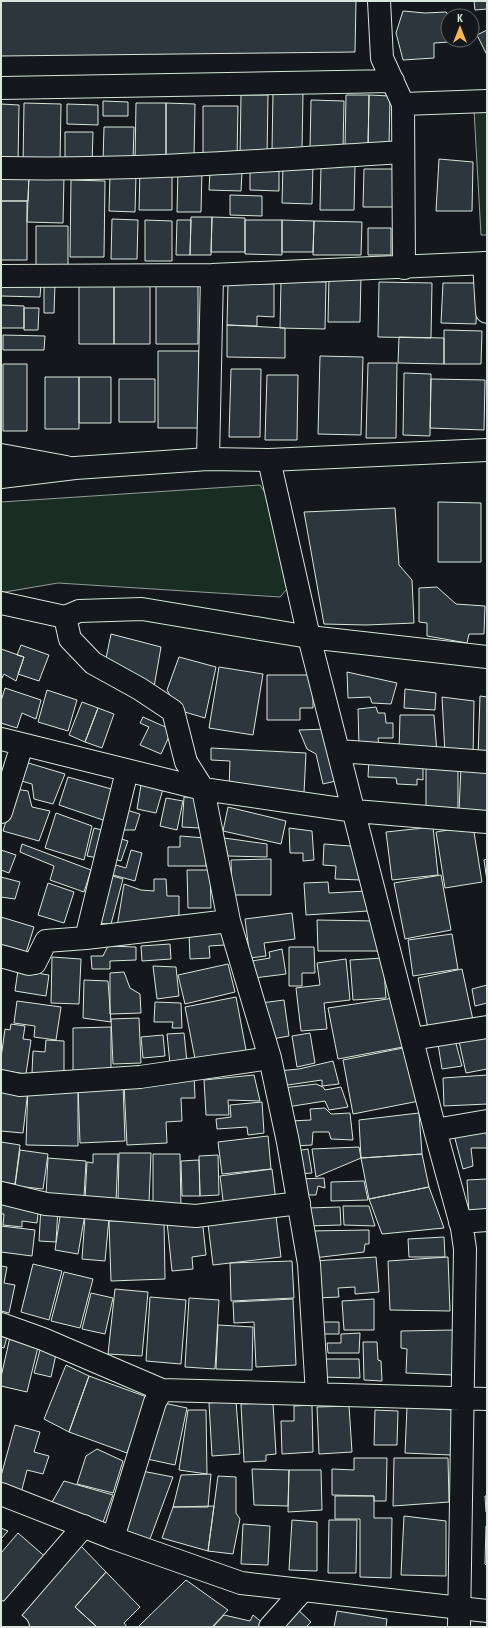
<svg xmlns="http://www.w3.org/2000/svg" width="488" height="1628" font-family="'PT Sans Narrow',sans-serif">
  <rect width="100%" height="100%" fill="#14181c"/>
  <path fill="#1a2d24" stroke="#939e99" d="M 487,109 L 487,235 L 481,235 L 474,110 Z
    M 260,485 L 270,500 L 287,589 L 280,597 L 58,583 L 5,592 L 1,591 L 1,502 Z"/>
  <path fill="#2c363c" stroke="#d8e6dc" d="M 1,1 L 356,1 L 355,52 L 1,56 Z
    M 474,1 L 487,1 L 487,9 L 475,10 Z
    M 403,11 L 425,13 L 446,12 L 449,16 L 448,40 L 451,40 L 449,42 L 434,43 L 434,58 L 403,60 L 396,33 Z
    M 487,30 L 487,55 L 477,35 Z
    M 273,91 L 303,92 L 302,150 L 272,150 Z
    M 241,95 L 268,95 L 267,158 L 240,157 Z
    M 346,95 L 369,95 L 368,148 L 345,147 Z
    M 369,95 L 390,96 L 389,148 L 368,148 Z
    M 311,100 L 344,101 L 343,149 L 310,148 Z
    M 103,101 L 128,102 L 128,116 L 103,116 Z
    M 24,103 L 61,104 L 60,165 L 23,165 Z
    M 136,103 L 166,103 L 166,159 L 135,162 Z
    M 166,103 L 195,104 L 194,159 L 166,159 Z
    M 1,104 L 19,105 L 18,164 L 1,164 Z
    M 67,104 L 98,105 L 98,125 L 67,124 Z
    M 203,106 L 238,106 L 237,159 L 203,158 Z
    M 104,127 L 134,127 L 133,162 L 103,161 Z
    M 65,132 L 93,132 L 92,165 L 65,165 Z
    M 439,159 L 473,162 L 472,211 L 436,211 Z
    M 283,164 L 313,164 L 312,204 L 282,203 Z
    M 321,165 L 355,166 L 354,210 L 320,210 Z
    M 140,168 L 172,169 L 172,210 L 139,210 Z
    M 178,169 L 202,169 L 201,212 L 177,212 Z
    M 364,169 L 396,169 L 395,207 L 363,207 Z
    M 210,171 L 242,172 L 241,191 L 209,190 Z
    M 250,171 L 279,171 L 279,191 L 250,190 Z
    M 110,174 L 136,175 L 135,212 L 109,211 Z
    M 1,175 L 29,175 L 28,201 L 1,201 Z
    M 29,175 L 64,176 L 63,223 L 27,222 Z
    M 71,180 L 105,181 L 104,257 L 70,257 Z
    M 230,195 L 262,196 L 262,216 L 230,215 Z
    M 1,201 L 27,201 L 27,260 L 1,260 Z
    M 191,217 L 212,217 L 211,255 L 190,255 Z
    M 212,217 L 245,218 L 245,252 L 211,252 Z
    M 112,219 L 138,220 L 137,259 L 111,259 Z
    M 145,220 L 172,221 L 172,261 L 145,261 Z
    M 177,220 L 191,220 L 190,255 L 176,255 Z
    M 245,220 L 282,220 L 282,255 L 245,254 Z
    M 282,220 L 314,221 L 313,252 L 282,252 Z
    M 314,221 L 362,222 L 361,255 L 313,255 Z
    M 36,226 L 68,226 L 68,269 L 36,268 Z
    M 368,228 L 391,228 L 391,255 L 368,255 Z
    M 329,275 L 361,275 L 360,322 L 328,322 Z
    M 114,277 L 150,277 L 150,344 L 114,344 Z
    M 79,281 L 114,281 L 114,344 L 79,344 Z
    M 156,281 L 198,281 L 198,344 L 156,344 Z
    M 281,281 L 326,282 L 325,329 L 280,328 Z
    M 1,282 L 41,283 L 40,297 L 1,296 Z
    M 379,282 L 432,283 L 431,338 L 378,337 Z
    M 228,283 L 274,284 L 274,317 L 257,316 L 257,326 L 227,325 Z
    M 443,283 L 477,283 L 476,324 L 441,323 Z
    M 44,284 L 55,284 L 54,313 L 44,313 Z
    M 1,305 L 24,306 L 24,328 L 1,328 Z
    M 24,308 L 39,308 L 38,330 L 24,330 Z
    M 227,325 L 285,328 L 285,358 L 227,357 Z
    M 444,330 L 482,331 L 481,364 L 444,364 Z
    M 3,335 L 45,336 L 44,350 L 3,350 Z
    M 399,337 L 444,338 L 444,364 L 398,363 Z
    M 158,351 L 199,351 L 199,428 L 158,428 Z
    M 320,356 L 363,357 L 361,435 L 318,434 Z
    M 368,363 L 397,363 L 396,438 L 366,438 Z
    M 3,364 L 27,364 L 27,431 L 3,431 Z
    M 231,369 L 261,369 L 260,437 L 229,437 Z
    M 404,373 L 431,374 L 430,436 L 403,435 Z
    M 267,375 L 298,375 L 297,440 L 265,440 Z
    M 45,377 L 79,377 L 79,429 L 45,429 Z
    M 79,377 L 111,377 L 111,423 L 79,423 Z
    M 119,379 L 155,379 L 155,422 L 119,422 Z
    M 431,379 L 485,380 L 484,430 L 430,428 Z
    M 438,502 L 481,503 L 481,562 L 438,562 Z
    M 395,508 L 399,565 L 412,580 L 414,623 L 366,625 L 324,624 L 304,512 Z
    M 437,587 L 456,604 L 485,606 L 484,634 L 469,634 L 467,643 L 427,636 L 427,623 L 419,622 L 419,588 Z
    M 111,634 L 161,647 L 154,687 L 106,658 Z
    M 21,645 L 49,655 L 39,681 L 18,674 L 24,657 L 17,655 Z
    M 1,649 L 24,657 L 16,681 L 4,674 L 1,680 Z
    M 179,657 L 216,667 L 205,718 L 178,710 L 167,690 Z
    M 219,667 L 263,674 L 253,735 L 209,728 Z
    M 347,672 L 397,683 L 391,704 L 372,703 L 370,697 L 348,698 Z
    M 267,675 L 313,675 L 313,708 L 300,708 L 300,720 L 267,720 Z
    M 5,688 L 41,700 L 36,719 L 22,713 L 17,728 L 1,723 L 1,701 Z
    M 405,689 L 436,693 L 435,710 L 404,708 Z
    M 47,690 L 77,700 L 68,731 L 38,722 Z
    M 480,696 L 487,697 L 487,758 L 478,757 Z
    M 442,697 L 474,701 L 473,758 L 445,754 Z
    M 82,702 L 98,708 L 85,742 L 69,735 Z
    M 376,707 L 378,713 L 385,713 L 386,723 L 393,723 L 393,738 L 378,738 L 379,747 L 359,746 L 358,709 Z
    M 98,708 L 114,714 L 102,748 L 85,742 Z
    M 400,715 L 434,715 L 437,753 L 399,751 Z
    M 143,717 L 172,730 L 161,754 L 140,745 L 149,727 L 140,723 Z
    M 328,729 L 340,780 L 323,784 L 316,754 L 307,749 L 299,730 Z
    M 211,748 L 306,753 L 304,793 L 229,789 L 230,761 L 211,760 Z
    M 369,758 L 423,760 L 423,780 L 417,779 L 417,785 L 397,784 L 396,778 L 368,777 Z
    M 25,762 L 65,774 L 53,804 L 34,799 L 32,784 L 18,780 Z
    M 426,765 L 458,765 L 458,811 L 426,811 Z
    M 461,767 L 487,767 L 487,812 L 459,811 Z
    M 68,777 L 115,790 L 106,821 L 59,805 Z
    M 141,785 L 163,789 L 156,813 L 137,809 Z
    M 16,789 L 28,791 L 32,807 L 50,811 L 39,841 L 3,831 Z
    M 184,797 L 200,798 L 199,828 L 182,827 Z
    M 166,798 L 183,801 L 177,830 L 160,826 Z
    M 228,807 L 286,821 L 281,844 L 223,831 Z
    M 123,809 L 140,814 L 135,830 L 117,830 Z
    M 56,813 L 92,826 L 84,860 L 45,848 Z
    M 473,826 L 482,882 L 445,888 L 436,832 Z
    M 433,827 L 438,875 L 392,880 L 386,832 Z
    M 94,828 L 110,832 L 104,859 L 87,856 Z
    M 289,828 L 312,831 L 314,860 L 303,861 L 303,853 L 290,853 Z
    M 180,836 L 206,838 L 206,866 L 168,866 L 168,847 L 180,847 Z
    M 115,837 L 128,841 L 121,861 L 110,858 Z
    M 224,838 L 267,844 L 267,857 L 228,856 Z
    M 22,844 L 91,870 L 84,892 L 50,880 L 54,866 L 20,852 Z
    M 324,844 L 363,847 L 361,880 L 335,879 L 336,866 L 323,865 Z
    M 1,850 L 16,855 L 9,873 L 1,870 Z
    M 131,850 L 142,853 L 135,881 L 106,873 L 109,863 L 126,868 Z
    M 271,859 L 271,895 L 232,895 L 231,860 Z
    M 487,859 L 487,881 L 484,860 Z
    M 187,870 L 210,870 L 211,908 L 188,908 Z
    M 106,874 L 123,879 L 111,924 L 91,923 Z
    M 441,875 L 451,930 L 405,939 L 394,883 Z
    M 1,877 L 20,882 L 15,899 L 1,897 Z
    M 154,879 L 166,879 L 167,896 L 179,896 L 179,916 L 170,916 L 170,924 L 117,927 L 124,884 L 141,890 L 154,891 Z
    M 328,882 L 329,893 L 367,891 L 368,911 L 306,915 L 304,883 Z
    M 48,883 L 74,892 L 64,923 L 38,915 Z
    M 292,913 L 295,939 L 264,943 L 266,956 L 250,958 L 245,919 Z
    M 1,917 L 34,927 L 25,956 L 1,949 Z
    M 317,920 L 374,921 L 378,951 L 318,951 Z
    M 224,931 L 225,945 L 209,946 L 210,958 L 190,959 L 189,933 Z
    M 452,934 L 458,969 L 413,976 L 408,940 Z
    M 170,944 L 171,959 L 142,961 L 141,946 Z
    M 108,946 L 136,947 L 136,960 L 110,961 L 110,969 L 92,969 L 91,956 L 103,956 Z
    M 289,947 L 314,947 L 315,973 L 302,973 L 302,986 L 289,986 Z
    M 282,949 L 286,974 L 254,978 L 252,961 L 270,958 L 269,952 Z
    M 52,957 L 81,959 L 79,1004 L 51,1003 Z
    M 383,958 L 386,998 L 353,1000 L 350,960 Z
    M 346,959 L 350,1000 L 324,1003 L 327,1029 L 301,1031 L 296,988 L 320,985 L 317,963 Z
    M 228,964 L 235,992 L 185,1004 L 178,975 Z
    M 153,966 L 176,967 L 179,996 L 157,999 Z
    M 462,969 L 473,1020 L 428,1029 L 418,978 Z
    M 18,970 L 49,975 L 46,996 L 15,991 Z
    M 124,972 L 130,988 L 140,994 L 141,1013 L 110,1014 L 110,973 Z
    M 84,980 L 108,981 L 111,1022 L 83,1018 Z
    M 487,985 L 487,1003 L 475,1006 L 472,989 Z
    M 236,997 L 247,1055 L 196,1064 L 185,1007 Z
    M 394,998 L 403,1047 L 338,1059 L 328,1008 Z
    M 284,1000 L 289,1036 L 267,1040 L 261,1003 Z
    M 17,1001 L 61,1007 L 56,1040 L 34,1037 L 35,1026 L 14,1023 Z
    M 155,1002 L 181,1003 L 182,1028 L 172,1028 L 173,1022 L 154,1022 Z
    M 139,1018 L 141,1063 L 113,1064 L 111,1019 Z
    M 11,1024 L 25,1026 L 23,1039 L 31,1040 L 26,1074 L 12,1072 L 12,1077 L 1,1075 L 1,1058 L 5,1029 L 10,1030 Z
    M 111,1027 L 111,1075 L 73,1075 L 73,1028 Z
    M 487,1031 L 487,1069 L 466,1073 L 458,1037 Z
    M 184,1033 L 187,1062 L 170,1064 L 167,1034 Z
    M 310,1033 L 315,1063 L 297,1067 L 292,1036 Z
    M 163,1035 L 165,1056 L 143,1058 L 141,1037 Z
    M 454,1036 L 462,1066 L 442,1069 L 437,1038 Z
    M 46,1040 L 64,1041 L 64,1073 L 32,1073 L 33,1051 L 45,1052 Z
    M 408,1047 L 419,1101 L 353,1114 L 343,1060 Z
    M 333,1061 L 339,1084 L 322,1086 L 322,1080 L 281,1086 L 278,1071 L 299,1069 Z
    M 194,1074 L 195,1098 L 181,1098 L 182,1121 L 166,1122 L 167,1143 L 127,1145 L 124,1083 Z
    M 254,1075 L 260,1101 L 228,1100 L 229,1115 L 206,1115 L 204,1080 Z
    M 487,1075 L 487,1104 L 444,1106 L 443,1078 Z
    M 316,1084 L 323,1087 L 325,1090 L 341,1087 L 348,1107 L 329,1110 L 325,1101 L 287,1107 L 283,1088 Z
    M 123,1085 L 125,1141 L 80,1143 L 78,1086 Z
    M 28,1086 L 78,1086 L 78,1146 L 26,1145 Z
    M 1,1087 L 28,1090 L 23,1133 L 1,1131 Z
    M 262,1102 L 264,1133 L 248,1135 L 247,1127 L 217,1129 L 216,1119 L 231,1117 L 230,1105 Z
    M 325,1108 L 331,1114 L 350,1113 L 353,1140 L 331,1139 L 329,1132 L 313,1132 L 312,1145 L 295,1146 L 290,1121 L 311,1120 L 310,1109 Z
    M 419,1113 L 422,1154 L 361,1158 L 359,1120 Z
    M 486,1128 L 487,1148 L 471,1148 L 473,1166 L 463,1169 L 453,1131 Z
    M 268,1136 L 271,1169 L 222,1174 L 218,1142 Z
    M 1,1142 L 20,1145 L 15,1184 L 1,1182 Z
    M 359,1147 L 361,1158 L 316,1177 L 312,1149 Z
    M 308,1149 L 312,1173 L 299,1174 L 296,1151 Z
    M 20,1150 L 48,1154 L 43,1189 L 15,1186 Z
    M 119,1153 L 151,1153 L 149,1202 L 118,1202 Z
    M 93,1154 L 118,1154 L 116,1202 L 85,1200 L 87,1162 L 93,1163 Z
    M 153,1154 L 180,1154 L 181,1207 L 153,1207 Z
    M 422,1154 L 429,1187 L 369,1199 L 361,1158 Z
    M 218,1155 L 219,1195 L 200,1196 L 199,1156 Z
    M 48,1158 L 86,1161 L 84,1197 L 46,1195 Z
    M 199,1160 L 200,1196 L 182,1196 L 181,1161 Z
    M 272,1169 L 276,1201 L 224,1208 L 220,1176 Z
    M 324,1178 L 325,1188 L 318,1186 L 316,1195 L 302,1195 L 300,1179 Z
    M 487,1179 L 487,1213 L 469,1214 L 467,1180 Z
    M 364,1181 L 368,1200 L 331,1201 L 331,1182 Z
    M 429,1187 L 444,1228 L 382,1234 L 369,1199 Z
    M 1,1201 L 39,1205 L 37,1223 L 22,1221 L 22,1227 L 3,1225 L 4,1214 L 1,1214 Z
    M 41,1206 L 58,1208 L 56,1242 L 39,1241 Z
    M 343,1206 L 369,1206 L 375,1226 L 344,1225 Z
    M 340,1207 L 341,1225 L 308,1226 L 307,1208 Z
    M 275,1208 L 281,1257 L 213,1265 L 207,1216 Z
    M 61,1210 L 85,1214 L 78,1254 L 55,1250 Z
    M 85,1216 L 109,1218 L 105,1261 L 82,1259 Z
    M 202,1218 L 206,1255 L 192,1257 L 193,1269 L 172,1271 L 167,1222 Z
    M 164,1220 L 165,1279 L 111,1281 L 109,1221 Z
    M 1,1226 L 35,1230 L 32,1256 L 1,1252 Z
    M 369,1230 L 369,1244 L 365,1244 L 364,1252 L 314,1258 L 310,1231 Z
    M 444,1237 L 445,1257 L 409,1257 L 408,1239 Z
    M 376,1257 L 379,1292 L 355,1294 L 355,1287 L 338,1288 L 339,1297 L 317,1298 L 314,1261 Z
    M 448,1257 L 450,1311 L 390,1310 L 388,1261 Z
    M 292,1261 L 294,1298 L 231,1301 L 230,1263 Z
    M 33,1264 L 62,1271 L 49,1320 L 21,1312 Z
    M 1,1266 L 7,1267 L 4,1283 L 15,1285 L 9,1313 L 1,1311 Z
    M 64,1272 L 93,1279 L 80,1328 L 51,1321 Z
    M 115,1289 L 148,1292 L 142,1356 L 108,1354 Z
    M 91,1293 L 113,1298 L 105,1334 L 82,1329 Z
    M 150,1297 L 186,1300 L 181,1364 L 146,1361 Z
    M 189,1298 L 219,1300 L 215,1369 L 185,1367 Z
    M 293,1299 L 296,1365 L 256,1367 L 254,1322 L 234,1323 L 233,1302 Z
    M 374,1299 L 374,1330 L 344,1330 L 342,1301 Z
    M 318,1322 L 339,1322 L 339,1334 L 318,1334 Z
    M 218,1325 L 253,1327 L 252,1370 L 216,1369 Z
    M 453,1330 L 454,1375 L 406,1373 L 407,1349 L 401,1348 L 401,1331 Z
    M 1,1331 L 8,1333 L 4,1348 L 1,1347 Z
    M 360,1333 L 359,1353 L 328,1353 L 327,1343 L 341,1343 L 341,1334 Z
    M 10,1337 L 39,1343 L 27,1392 L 1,1386 L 1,1377 Z
    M 363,1342 L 377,1342 L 378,1360 L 381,1361 L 382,1381 L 364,1380 Z
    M 41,1346 L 57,1350 L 51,1377 L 34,1373 Z
    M 319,1359 L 359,1359 L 360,1378 L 320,1377 Z
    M 66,1365 L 89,1376 L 69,1432 L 44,1419 Z
    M 89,1376 L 147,1397 L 127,1453 L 69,1432 Z
    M 236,1401 L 240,1454 L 212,1456 L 209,1403 Z
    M 159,1402 L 187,1408 L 175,1465 L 147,1459 Z
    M 273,1403 L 276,1454 L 266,1455 L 266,1461 L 244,1462 L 241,1404 Z
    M 312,1405 L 313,1452 L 282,1454 L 281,1421 L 294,1421 L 294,1406 Z
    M 349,1406 L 352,1452 L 319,1454 L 317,1407 Z
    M 407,1407 L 453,1410 L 451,1455 L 405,1453 Z
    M 188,1410 L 206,1410 L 207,1474 L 179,1470 Z
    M 375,1410 L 398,1411 L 397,1445 L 374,1445 Z
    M 15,1425 L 40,1432 L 34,1452 L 49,1456 L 43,1474 L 27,1470 L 21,1493 L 1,1487 L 1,1476 Z
    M 97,1449 L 123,1461 L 113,1493 L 77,1484 L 86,1456 Z
    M 354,1458 L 387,1458 L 386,1501 L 374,1501 L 374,1496 L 332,1495 L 332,1469 L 354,1470 Z
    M 394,1458 L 448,1458 L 449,1502 L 393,1506 Z
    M 252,1469 L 289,1470 L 288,1506 L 254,1505 Z
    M 289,1470 L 321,1470 L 322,1510 L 288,1512 Z
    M 142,1471 L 173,1477 L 150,1539 L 122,1529 Z
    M 211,1474 L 208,1507 L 173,1507 L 181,1475 Z
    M 218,1476 L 236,1477 L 236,1513 L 240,1519 L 233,1554 L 208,1551 Z
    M 64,1481 L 113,1495 L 102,1525 L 51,1504 Z
    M 335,1496 L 374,1496 L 374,1518 L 392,1518 L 391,1578 L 360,1577 L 360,1519 L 335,1519 Z
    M 485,1496 L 487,1496 L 487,1512 L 486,1512 Z
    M 214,1506 L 208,1551 L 162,1538 L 173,1507 Z
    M 404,1516 L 446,1521 L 446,1576 L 401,1575 Z
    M 292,1520 L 317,1522 L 317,1571 L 289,1570 Z
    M 329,1520 L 357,1520 L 356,1573 L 328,1573 Z
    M 243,1524 L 270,1526 L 268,1565 L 241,1564 Z
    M 486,1526 L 487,1526 L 487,1566 L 485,1564 Z
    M 1,1528 L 8,1531 L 1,1539 Z
    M 18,1533 L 49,1560 L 1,1605 L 1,1553 Z
    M 80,1545 L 106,1572 L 75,1607 L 97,1627 L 28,1627 L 16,1615 Z
    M 106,1572 L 140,1607 L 124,1623 L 127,1627 L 97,1627 L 75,1607 Z
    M 186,1580 L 228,1610 L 212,1627 L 138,1627 Z
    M 295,1607 L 311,1622 L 306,1627 L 276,1627 Z
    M 337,1611 L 387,1619 L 386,1627 L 334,1627 Z
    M 224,1615 L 250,1621 L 253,1615 L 264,1624 L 262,1627 L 213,1627 Z"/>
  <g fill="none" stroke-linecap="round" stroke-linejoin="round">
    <g stroke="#d8e6dc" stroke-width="24">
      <path id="street" d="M 379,1 L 382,58 L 403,104 L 404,268
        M 1,88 L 393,81
        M 403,104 L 487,101
        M 1,168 C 135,171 270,160 403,152
        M 484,263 L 487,312
        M 1,276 L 212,275 L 487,263
        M 1,455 L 66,467
        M 208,459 L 212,275
        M 269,460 L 309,637 L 435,1130 L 462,1228 L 465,1249 L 459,1627
        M 1,603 L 65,617 L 79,611 L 142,609 L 309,637 L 487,657
        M 65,617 L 70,639 L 93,663 L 140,689 L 173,711 L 186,762 L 203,789 L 229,921 L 270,1058 L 288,1142 L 309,1264 L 317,1394
        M 1,739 L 203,789 L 355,811 L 487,822
        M 339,751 L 487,762
        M 1,812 L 22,745
        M 86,938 L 127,771
        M 1,956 L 29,964 L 35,963 L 46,941 L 86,938 L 229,921
        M 412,1039 L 487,1027
        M 1,1081 L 20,1085 L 140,1077 L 270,1058
        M 435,1130 L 487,1121
        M 1,1193 L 46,1204 L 196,1216 L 299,1203
        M 460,1222 L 487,1220
        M 1,1324 L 43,1339 L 162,1390 L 487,1399
        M 113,1538 L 155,1402 L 162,1390
        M 1,1622 L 84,1526
        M 270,1627 L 303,1590"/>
    </g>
    <g stroke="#d8e6dc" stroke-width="24">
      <path id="secondary" d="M 1,477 L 75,468 L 208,459 L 269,460 L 487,450
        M 1,1494 L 113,1538 L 241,1583 L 487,1611
        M 1,1612 L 18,1627"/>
    </g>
    <use href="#street" stroke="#14181c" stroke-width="22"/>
    <use href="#secondary" stroke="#14181c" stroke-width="22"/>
  </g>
  <rect width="488" height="1628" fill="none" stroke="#d8e6dc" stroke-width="4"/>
  <g transform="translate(460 28)"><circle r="19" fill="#14181c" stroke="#626a69"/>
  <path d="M0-3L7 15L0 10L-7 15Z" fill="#ffb74d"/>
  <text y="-6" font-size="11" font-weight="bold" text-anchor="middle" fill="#d8e6dc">K</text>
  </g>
</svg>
